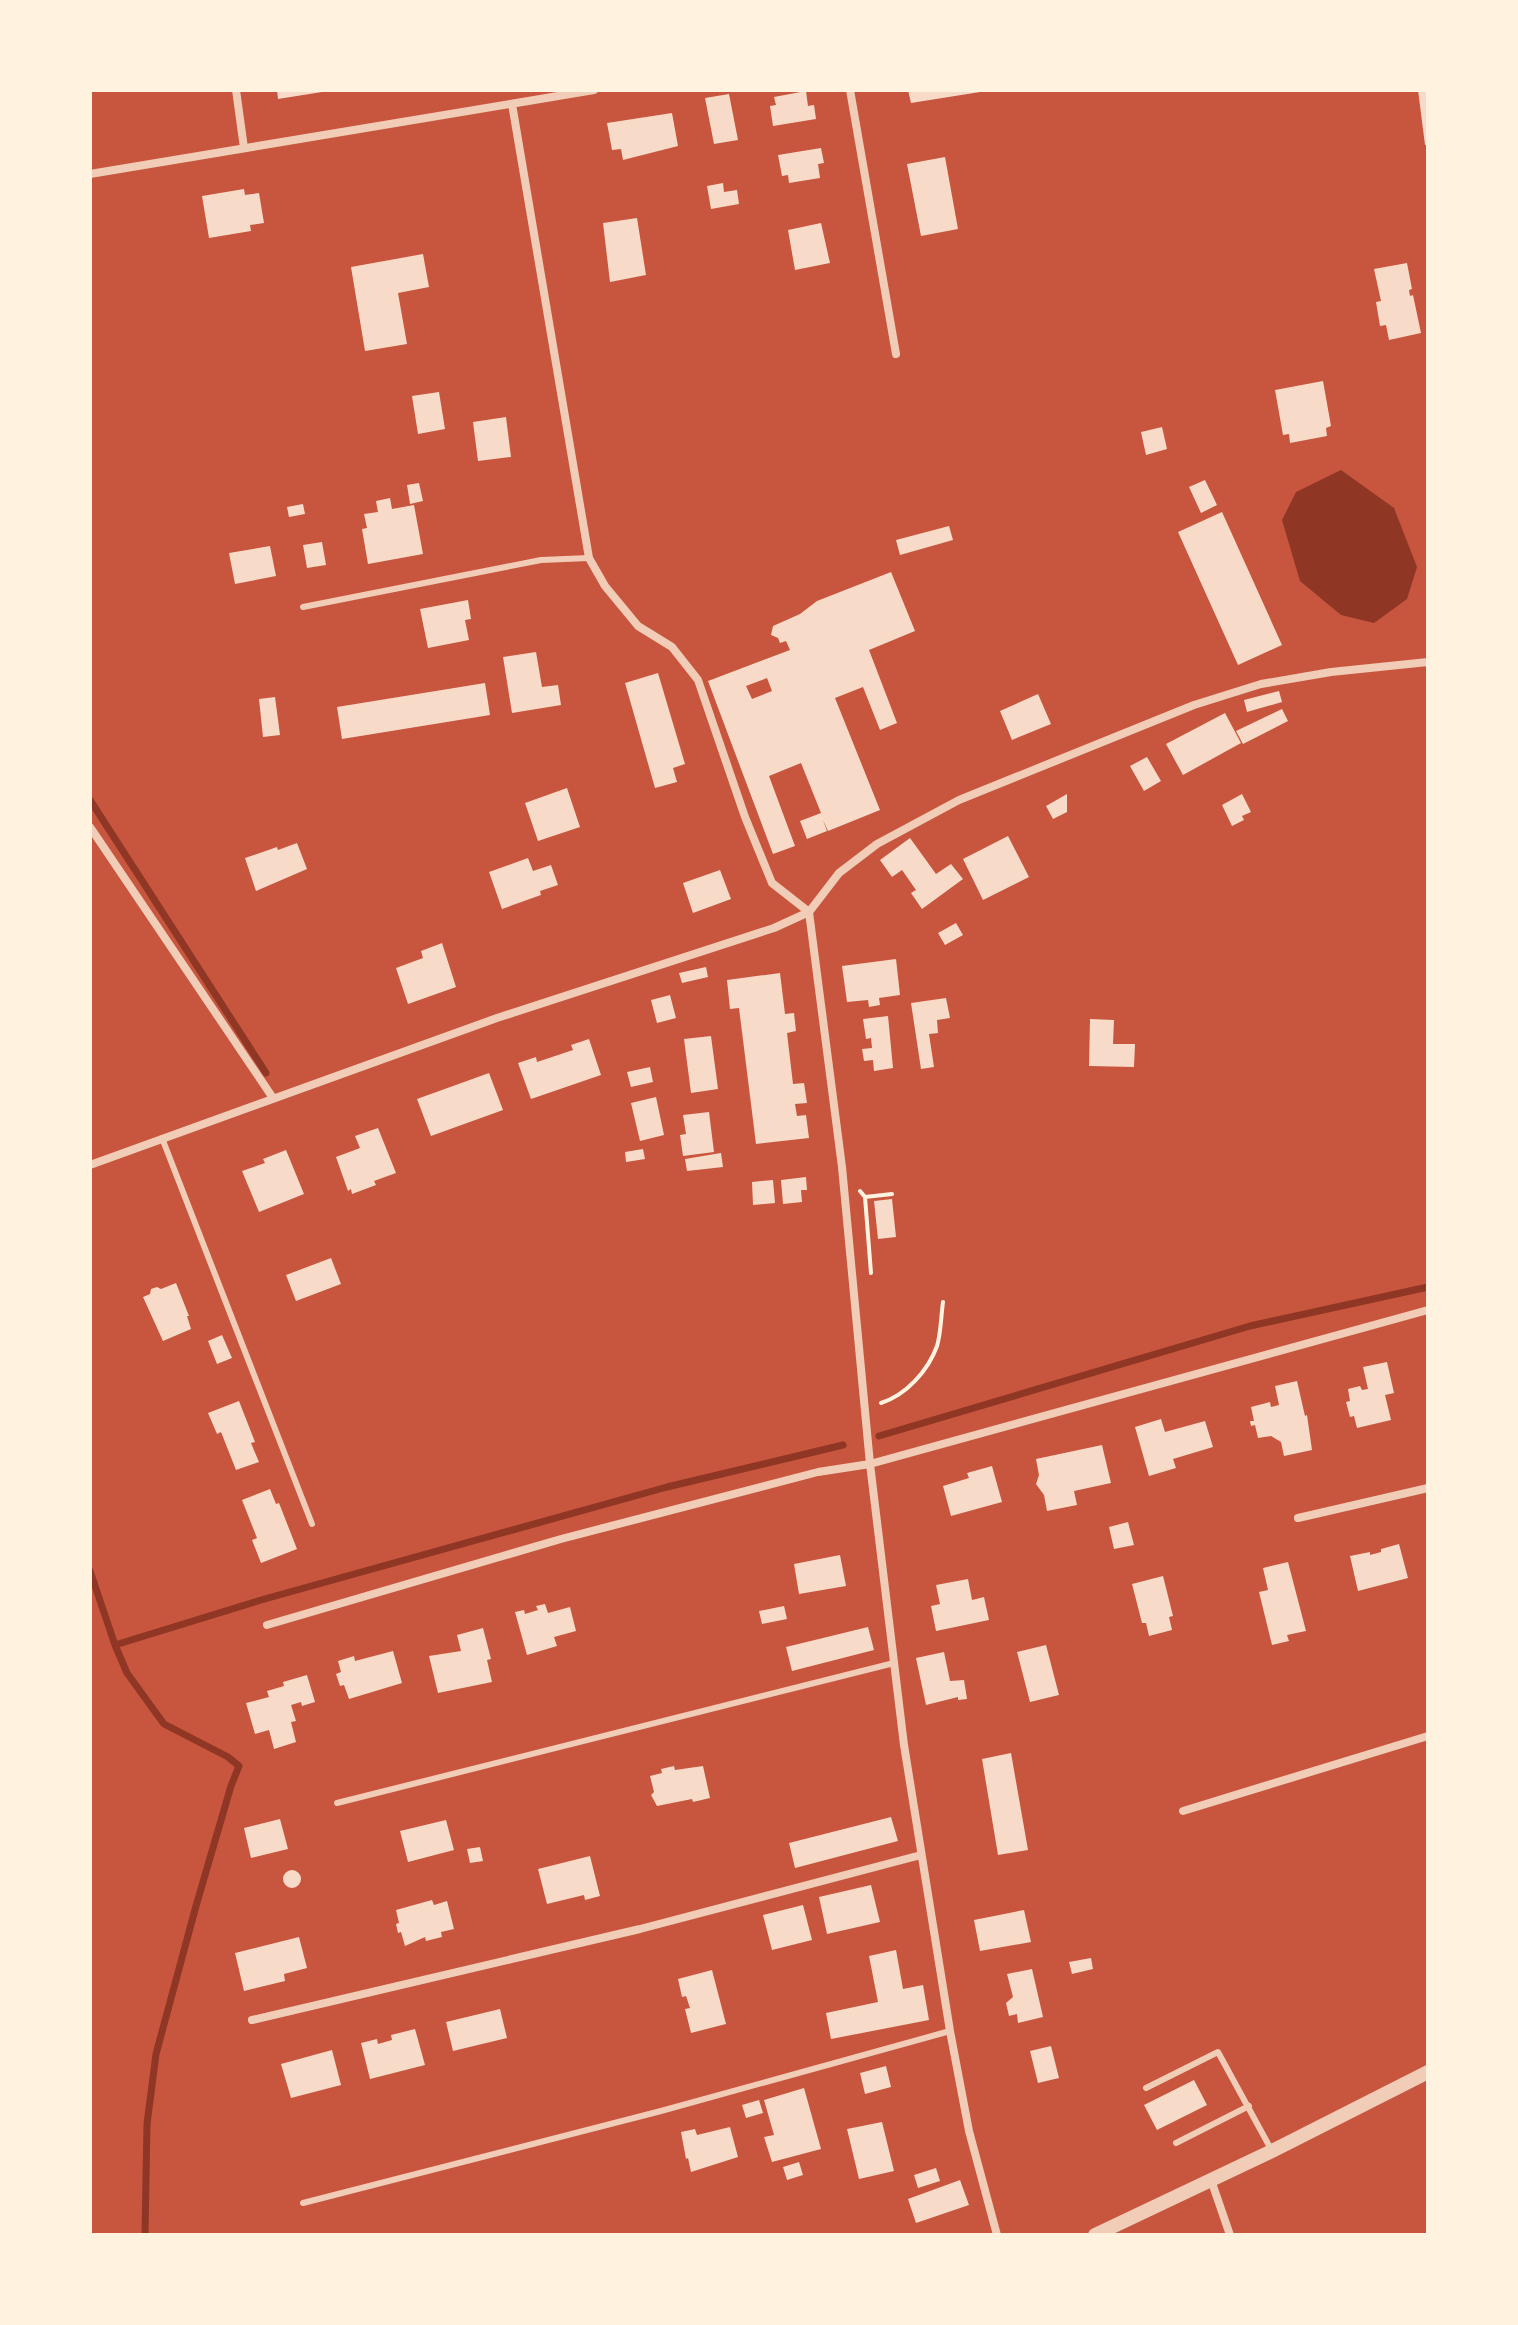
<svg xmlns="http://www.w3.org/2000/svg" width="1518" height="2325" font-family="'Titillium Web',sans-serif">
  <rect width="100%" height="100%" fill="#c8553d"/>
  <path fill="#8f3625" d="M 1341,470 L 1394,508 L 1417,567 L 1407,599 L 1374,623 L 1341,615 L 1300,581 L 1282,520 L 1296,492 Z"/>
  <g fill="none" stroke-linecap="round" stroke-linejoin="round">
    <path stroke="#8f3625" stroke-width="7" d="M 90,800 L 266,1073
      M 879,1436 L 1250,1326 L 1428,1287
      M 90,1571 L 115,1645 L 127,1673 L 164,1724 L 228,1757 L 239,1766 L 231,1786 L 196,1906 L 156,2054 L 147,2124 L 145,2235
      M 115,1645 L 261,1600 L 667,1487 L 843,1445"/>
  </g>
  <path fill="#f7dbc8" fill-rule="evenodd" d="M 277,90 L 322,90 L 322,92 L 278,99 Z
    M 908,90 L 980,90 L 980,92 L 911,103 Z
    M 1418,90 L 1428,90 L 1428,144 L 1425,145 Z
    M 806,91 L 808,106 L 814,105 L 816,119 L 773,126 L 770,106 L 776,105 L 774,97 Z
    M 729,94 L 738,140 L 714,144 L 705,98 Z
    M 672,113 L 678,146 L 623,160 L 621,149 L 612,150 L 607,123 Z
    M 821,148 L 824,163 L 818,164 L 820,178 L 789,183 L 788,175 L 782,176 L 778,155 Z
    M 945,157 L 958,229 L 921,236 L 907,164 Z
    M 723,183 L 724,192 L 737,190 L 739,204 L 711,209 L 707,186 Z
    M 244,189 L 245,195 L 259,193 L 264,223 L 250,225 L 251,231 L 209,238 L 202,196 Z
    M 637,218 L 646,275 L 610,282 L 603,223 Z
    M 821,223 L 830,263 L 795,270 L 788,230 Z
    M 423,254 L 429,287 L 398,293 L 407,344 L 365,351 L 351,267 Z
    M 1407,263 L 1412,289 L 1409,290 L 1410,296 L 1413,295 L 1421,333 L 1389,340 L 1386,325 L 1380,326 L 1376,302 L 1381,301 L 1374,269 Z
    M 1323,381 L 1331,426 L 1326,428 L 1327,436 L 1290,443 L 1289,434 L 1283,435 L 1275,390 Z
    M 439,392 L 445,429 L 418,434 L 412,396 Z
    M 506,417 L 511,457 L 478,461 L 473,422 Z
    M 1162,427 L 1167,449 L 1146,455 L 1141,432 Z
    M 1205,480 L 1217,505 L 1201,513 L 1189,487 Z
    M 419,483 L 423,501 L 410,504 L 407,485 Z
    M 390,498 L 392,509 L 414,505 L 423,554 L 368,564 L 362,529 L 367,528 L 364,514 L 378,512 L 376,501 Z
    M 303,504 L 305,514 L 289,517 L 287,507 Z
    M 1222,512 L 1282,645 L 1238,665 L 1178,532 Z
    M 949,526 L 953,540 L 900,555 L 896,540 Z
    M 322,542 L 326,565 L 307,568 L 303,545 Z
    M 270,546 L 276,576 L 235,584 L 229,553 Z
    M 891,572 L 915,631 L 869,650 L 897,723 L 880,730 L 863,687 L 835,698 L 880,810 L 828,831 L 823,820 L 827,831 L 807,839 L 800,821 L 821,813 L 801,763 L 769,776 L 795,846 L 773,854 L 708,681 L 790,650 L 786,641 L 780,643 L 778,638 L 771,635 L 773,626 L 800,614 L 817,601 ZM 767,678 L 772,691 L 752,699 L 746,686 Z
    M 468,600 L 471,619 L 465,620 L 469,640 L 428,648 L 420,609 Z
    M 536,652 L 542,687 L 558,685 L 561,705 L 512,713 L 503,657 Z
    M 658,673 L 685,764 L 673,768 L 677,782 L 655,788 L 625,683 Z
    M 485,683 L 490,715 L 342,739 L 337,707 Z
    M 1279,691 L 1282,702 L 1247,712 L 1244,700 Z
    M 1038,694 L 1051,724 L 1012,740 L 1000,711 Z
    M 275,697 L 280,735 L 263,737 L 259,699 Z
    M 1282,709 L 1288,721 L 1243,744 L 1236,731 Z
    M 1225,713 L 1241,743 L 1183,775 L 1166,744 Z
    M 1147,757 L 1161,781 L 1144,791 L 1130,766 Z
    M 567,788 L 580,827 L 538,841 L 525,803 Z
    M 1067,794 L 1067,812 L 1053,819 L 1046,806 Z
    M 1242,794 L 1251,812 L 1242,816 L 1244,820 L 1232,826 L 1222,805 Z
    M 1008,836 L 1029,877 L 983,900 L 963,859 Z
    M 910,838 L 936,874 L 951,864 L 963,879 L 922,909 L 911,893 L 916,890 L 902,870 L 892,877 L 880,860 Z
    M 297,843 L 307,869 L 256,891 L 245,858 L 277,847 L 278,850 Z
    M 528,858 L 533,871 L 551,865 L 558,885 L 540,891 L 541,895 L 502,909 L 489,872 Z
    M 720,870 L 731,899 L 693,913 L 683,883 Z
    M 956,923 L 963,935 L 945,945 L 938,933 Z
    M 442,943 L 456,987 L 408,1004 L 396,968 L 423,958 L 421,951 Z
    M 896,959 L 900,995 L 879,998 L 880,1005 L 869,1007 L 868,1000 L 847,1002 L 842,966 Z
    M 706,967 L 708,977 L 682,983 L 679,973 Z
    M 780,973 L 785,1014 L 794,1013 L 796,1031 L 787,1033 L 793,1084 L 804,1083 L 807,1103 L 795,1104 L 797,1116 L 806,1115 L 809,1138 L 756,1144 L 739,1008 L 730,1009 L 727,980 Z
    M 670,995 L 676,1018 L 657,1023 L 651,1000 Z
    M 946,998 L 950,1018 L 937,1020 L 938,1033 L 929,1034 L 934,1067 L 921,1069 L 911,1003 Z
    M 888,1016 L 893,1068 L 874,1071 L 873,1060 L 864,1061 L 862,1049 L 872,1048 L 871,1038 L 866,1039 L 863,1019 Z
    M 1090,1019 L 1114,1020 L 1113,1044 L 1135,1044 L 1134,1067 L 1089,1066 Z
    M 711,1036 L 718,1089 L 691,1093 L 684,1039 Z
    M 589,1039 L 601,1075 L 531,1099 L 518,1063 L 536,1057 L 537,1062 L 573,1050 L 571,1045 Z
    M 650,1067 L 653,1082 L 631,1087 L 627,1072 Z
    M 489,1073 L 503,1110 L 431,1136 L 417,1099 Z
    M 656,1097 L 664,1135 L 640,1141 L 631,1103 Z
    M 709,1112 L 714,1152 L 683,1156 L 680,1135 L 686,1134 L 683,1115 Z
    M 378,1128 L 396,1173 L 374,1181 L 376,1185 L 352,1194 L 351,1189 L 348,1191 L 336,1157 L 360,1148 L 355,1136 Z
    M 643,1149 L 645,1159 L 626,1162 L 625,1152 Z
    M 286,1150 L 304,1194 L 259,1212 L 242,1171 L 265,1163 L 263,1159 Z
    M 721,1153 L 723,1167 L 687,1171 L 685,1159 Z
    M 806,1177 L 807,1190 L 801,1190 L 802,1202 L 783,1204 L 781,1180 Z
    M 773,1180 L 775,1203 L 753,1205 L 752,1182 Z
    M 892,1199 L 896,1237 L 878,1239 L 874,1201 Z
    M 331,1258 L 341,1284 L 296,1301 L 286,1275 Z
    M 176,1283 L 189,1316 L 187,1316 L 191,1329 L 163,1341 L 143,1297 L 150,1294 L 151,1289 L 157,1287 L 161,1289 Z
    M 222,1335 L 232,1358 L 217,1364 L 208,1341 Z
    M 1387,1362 L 1394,1393 L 1385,1395 L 1391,1420 L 1357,1428 L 1354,1416 L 1350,1417 L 1346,1402 L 1350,1401 L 1348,1389 L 1360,1386 L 1362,1390 L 1368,1389 L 1363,1367 Z
    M 1297,1381 L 1305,1416 L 1307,1415 L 1312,1450 L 1284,1456 L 1281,1442 L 1271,1436 L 1258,1438 L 1255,1425 L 1251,1426 L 1250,1421 L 1254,1421 L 1251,1407 L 1270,1402 L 1271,1407 L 1279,1405 L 1275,1386 Z
    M 239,1401 L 255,1442 L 251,1443 L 259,1462 L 236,1470 L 221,1432 L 217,1434 L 208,1413 Z
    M 1161,1419 L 1165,1432 L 1205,1421 L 1213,1447 L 1173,1459 L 1176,1468 L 1149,1476 L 1135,1427 Z
    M 1102,1445 L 1111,1483 L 1074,1491 L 1077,1505 L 1047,1511 L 1044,1495 L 1036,1484 L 1039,1475 L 1036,1459 Z
    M 992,1466 L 1002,1502 L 951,1516 L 943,1486 L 969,1478 L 967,1473 Z
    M 270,1489 L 276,1504 L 279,1503 L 297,1549 L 261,1563 L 252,1540 L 257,1538 L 242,1500 Z
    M 1128,1522 L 1134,1545 L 1114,1549 L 1109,1527 Z
    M 1399,1544 L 1408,1578 L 1358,1591 L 1350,1556 L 1370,1552 L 1370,1555 L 1381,1552 L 1381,1549 Z
    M 840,1555 L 846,1586 L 799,1594 L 794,1564 Z
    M 1288,1562 L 1306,1631 L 1287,1635 L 1289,1641 L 1272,1645 L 1259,1592 L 1268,1590 L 1263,1568 Z
    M 1163,1576 L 1173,1616 L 1169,1617 L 1172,1630 L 1149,1636 L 1146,1623 L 1142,1623 L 1132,1584 Z
    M 968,1579 L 972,1600 L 984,1597 L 989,1620 L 936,1631 L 931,1606 L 940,1604 L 936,1585 Z
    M 545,1604 L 548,1613 L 570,1607 L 576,1631 L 554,1637 L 557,1646 L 527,1655 L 515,1612 L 524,1610 L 525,1614 L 538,1610 L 536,1606 Z
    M 784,1606 L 787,1619 L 762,1624 L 759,1611 Z
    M 868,1627 L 874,1650 L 792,1671 L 786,1647 Z
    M 483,1628 L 491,1659 L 487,1660 L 492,1682 L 438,1693 L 429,1656 L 461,1651 L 457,1635 Z
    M 1046,1645 L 1059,1695 L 1030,1702 L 1017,1652 Z
    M 393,1651 L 402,1683 L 349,1699 L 344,1685 L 340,1686 L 336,1674 L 341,1672 L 338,1661 L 354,1656 L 355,1661 Z
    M 944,1652 L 950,1681 L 964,1680 L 967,1699 L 958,1700 L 958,1697 L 926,1705 L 916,1658 Z
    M 307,1675 L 315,1702 L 302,1706 L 301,1702 L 291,1705 L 296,1721 L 291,1722 L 296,1742 L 274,1749 L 269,1730 L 255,1734 L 246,1703 L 269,1697 L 267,1691 L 284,1686 L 283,1682 Z
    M 1011,1753 L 1028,1850 L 998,1855 L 982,1759 Z
    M 674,1766 L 675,1770 L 703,1766 L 710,1798 L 693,1802 L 692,1799 L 657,1806 L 651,1795 L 654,1792 L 650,1776 L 662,1773 L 661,1769 Z
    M 891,1817 L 898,1841 L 795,1868 L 789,1843 Z
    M 280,1819 L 288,1849 L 251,1858 L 244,1828 Z
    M 446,1820 L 454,1850 L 408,1862 L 400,1831 Z
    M 480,1847 L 483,1861 L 470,1863 L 467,1849 Z
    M 590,1856 L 600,1896 L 585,1900 L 584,1895 L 547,1904 L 538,1869 Z
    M283 1879a9 9 0 1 1 18 0a9 9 0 1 1-18 0Z
    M 871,1885 L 880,1922 L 827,1934 L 819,1897 Z
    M 432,1900 L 434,1905 L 447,1901 L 454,1929 L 441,1932 L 442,1937 L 426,1941 L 425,1937 L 405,1946 L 401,1932 L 398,1933 L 396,1924 L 399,1923 L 396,1910 Z
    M 803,1905 L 812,1940 L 772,1950 L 763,1915 Z
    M 1024,1910 L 1031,1942 L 980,1951 L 974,1920 Z
    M 299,1937 L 307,1968 L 284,1974 L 285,1981 L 244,1991 L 235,1953 Z
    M 896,1950 L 903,1989 L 923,1985 L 929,2020 L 831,2039 L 826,2013 L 878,2002 L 869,1956 Z
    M 1091,1958 L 1093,1969 L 1072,1974 L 1069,1962 Z
    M 1032,1969 L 1043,2017 L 1018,2023 L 1017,2014 L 1009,2016 L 1006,2003 L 1013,1997 L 1007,1974 Z
    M 712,1970 L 726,2024 L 691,2033 L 685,2009 L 690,2008 L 686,1996 L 682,1997 L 678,1979 Z
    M 500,2009 L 507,2038 L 453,2051 L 446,2022 Z
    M 415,2029 L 425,2065 L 370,2079 L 361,2043 L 377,2039 L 378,2044 L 392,2040 L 391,2035 Z
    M 1051,2046 L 1059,2078 L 1038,2083 L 1030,2051 Z
    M 332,2050 L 341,2085 L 291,2098 L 281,2064 Z
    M 886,2066 L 891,2087 L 865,2094 L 860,2073 Z
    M 1194,2080 L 1207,2105 L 1157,2130 L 1144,2105 Z
    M 804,2088 L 821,2149 L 772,2162 L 764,2137 L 774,2135 L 764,2100 Z
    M 759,2100 L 763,2113 L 746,2118 L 742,2105 Z
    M 882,2122 L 894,2171 L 859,2179 L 847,2129 Z
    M 730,2127 L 738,2157 L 691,2172 L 688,2158 L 686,2159 L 681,2132 L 695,2129 L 697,2135 Z
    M 799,2162 L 803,2175 L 787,2180 L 783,2167 Z
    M 936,2168 L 940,2181 L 918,2188 L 914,2175 Z
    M 960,2180 L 969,2205 L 916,2223 L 908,2199 Z"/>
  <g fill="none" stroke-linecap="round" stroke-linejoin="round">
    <path stroke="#fff3e0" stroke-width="4" d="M 860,1191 L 865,1197 L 871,1273
      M 865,1197 L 892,1194
      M 881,1403 C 906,1395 928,1371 937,1346 C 941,1333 941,1316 943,1302"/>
    <path stroke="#f1ccb7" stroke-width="6" d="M 303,607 L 541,560 L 589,558
      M 162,1138 L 312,1524
      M 337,1803 L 894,1663
      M 1146,2088 L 1218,2052 L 1272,2151
      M 1176,2143 L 1249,2106
      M 303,2203 L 661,2111 L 950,2031"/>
    <path stroke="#f1ccb7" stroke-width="8" d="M 236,90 L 244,148
      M 850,90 L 896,354
      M 512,104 L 589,558 L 605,586 L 638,626 L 672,647 L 698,680 L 745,817 L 772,883 L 809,912
      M 90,174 L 594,90
      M 90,827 L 273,1098
      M 809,912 L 842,1167 L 870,1464 L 904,1745 L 950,2031 L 969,2131 L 997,2235
      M 90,1165 L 497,1018 L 774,928 L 809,912 L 839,873 L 877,844 L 959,800 L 1194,705 L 1261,684 L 1331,672 L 1428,662
      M 1298,1518 L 1428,1488
      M 267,1625 L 561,1539 L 818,1472 L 870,1464 L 1428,1310
      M 1183,1811 L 1428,1736
      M 252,2020 L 640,1929 L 921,1855
      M 1211,2180 L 1230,2235"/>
    <path stroke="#f1ccb7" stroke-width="14" d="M 1095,2235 L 1272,2151 L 1428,2072"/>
  </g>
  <rect width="1518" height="2325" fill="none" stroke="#fff3e0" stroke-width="184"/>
</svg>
